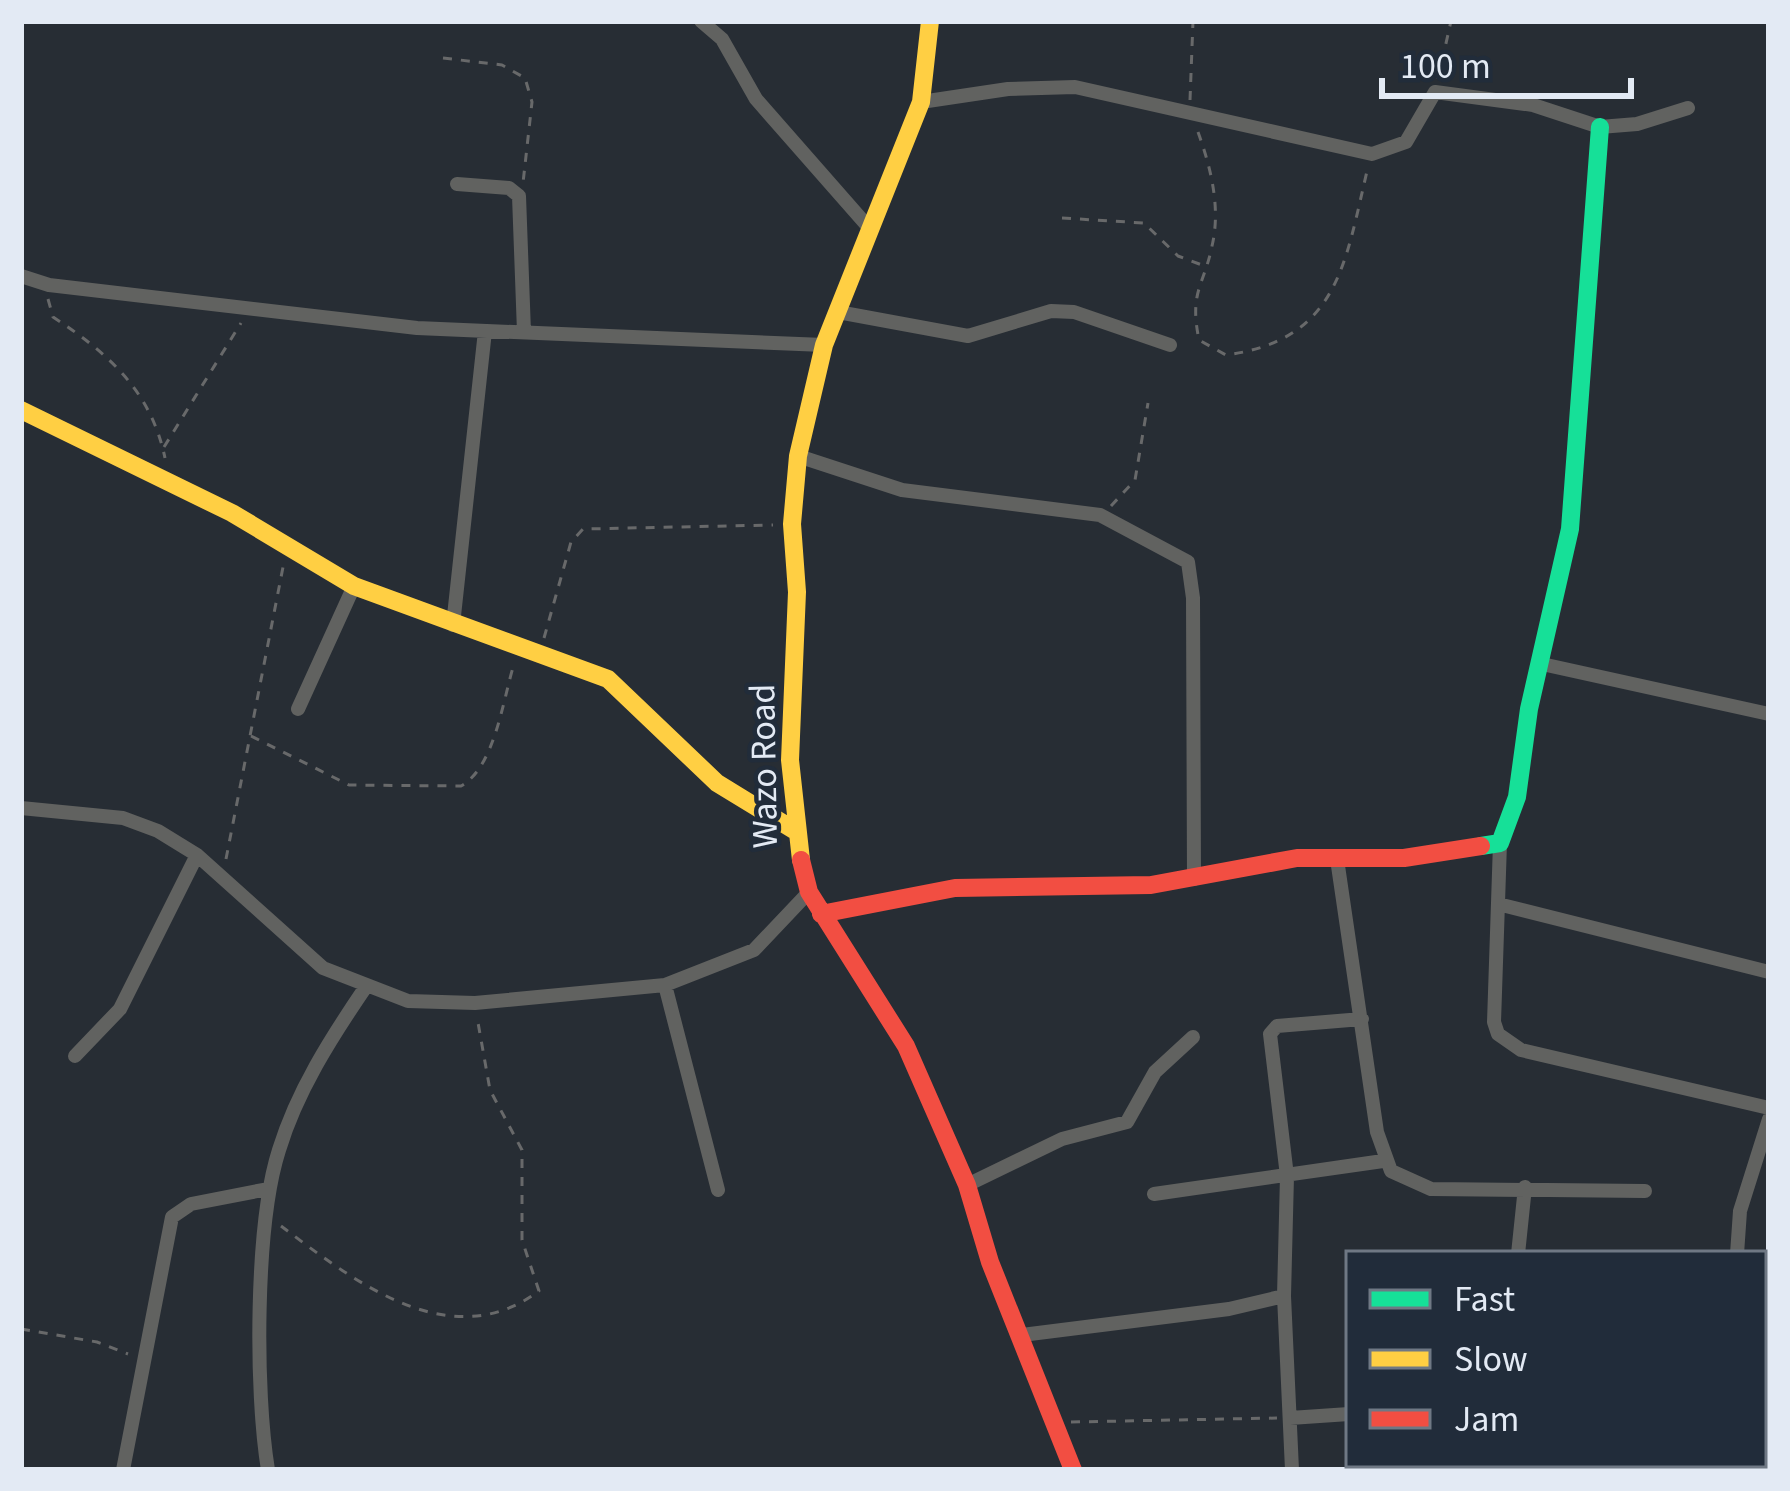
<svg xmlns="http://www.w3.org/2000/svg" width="1790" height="1491" font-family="'Source Sans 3',sans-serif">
  <rect width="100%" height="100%" fill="#272d34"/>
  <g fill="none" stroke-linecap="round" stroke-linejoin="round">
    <path stroke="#68696a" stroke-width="3" stroke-dasharray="9 9" stroke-linecap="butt" d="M 443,58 L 502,65 L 525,78 L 532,102 L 523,183
      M 1438,79 L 1451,21
      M 1190,100 L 1193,21
      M 1198,132 C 1211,168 1221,208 1212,246 C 1204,286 1189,291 1199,340 L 1226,355 C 1339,340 1345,263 1368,167
      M 1062,218 L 1144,223 L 1178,256 L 1202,265
      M 48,299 L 53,317 C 108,353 151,391 165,458
      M 164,447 L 241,323
      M 1111,506 L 1135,480 L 1148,403
      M 544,638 L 571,542 L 583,529 L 773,525
      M 251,736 L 349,785 L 461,786 C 495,767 503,699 514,664
      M 226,859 L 284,562
      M 281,1226 C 354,1281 450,1357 539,1291 L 522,1240 L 522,1150 L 490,1090 L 477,1017
      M 21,1329 L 97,1342 L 128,1354
      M 1071,1422 L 1277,1418
      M 1437,1464 L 1445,1470"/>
    <path stroke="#616260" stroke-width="14" d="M 701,21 L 722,39 L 756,99 L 871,230
      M 921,102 L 1008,89 L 1075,87 L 1372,154 L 1406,142 L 1435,92 L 1533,105 L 1600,127 L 1637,124 L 1688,108
      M 457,184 L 509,188 L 519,196 L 524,332
      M 21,276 L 49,285 L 417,328 L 824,345
      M 838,312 L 968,336 L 1051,311 L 1074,312 L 1170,345
      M 798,456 L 902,490 L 1100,515 L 1188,562 L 1193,598 L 1194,879
      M 453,625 L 485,331
      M 1542,664 L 1769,714
      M 298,709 L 354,586
      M 21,808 L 123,818 L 158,831 L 197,855 L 323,968 L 408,1001 L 475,1003 L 665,985 L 754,950 L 809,892
      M 1500,843 L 1494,1022 L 1498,1034 L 1521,1050 L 1769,1108
      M 1337,859 L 1377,1132 L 1391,1171 L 1431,1189 L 1645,1191
      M 1498,904 L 1769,972
      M 665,985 L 718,1190
      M 75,1056 L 120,1009 L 197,855
      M 967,1185 L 1062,1139 L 1127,1122 L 1155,1072 L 1193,1037
      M 1154,1194 L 1383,1161
      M 1518,1254 L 1525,1187
      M 1737,1254 L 1740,1211 L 1769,1119
      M 1284,1296 L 1292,1470
      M 1022,1335 L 1229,1309 L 1284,1296 L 1287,1176 L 1270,1034 L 1277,1026 L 1362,1019
      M 1763,1370 L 1769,1370
      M 1290,1418 L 1349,1414
      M 123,1470 L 172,1217 L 191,1204 L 268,1189
      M 268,1470 C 255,1391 255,1225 279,1150 C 297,1091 331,1038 365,988
      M 1716,1470 L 1717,1464"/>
    <path stroke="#16e098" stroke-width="18" d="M 1481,846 L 1500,843 L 1517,797 L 1529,709 L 1570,529 L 1600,127"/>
    <path stroke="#ffcf43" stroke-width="18" d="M 21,410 L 232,513 L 354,586 L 608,679 L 717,783 L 794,830
      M 801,860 L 790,760 L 797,592 L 792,524 L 798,456 L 824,345 L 921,102 L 930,21"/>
    <path stroke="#f24e42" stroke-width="18" d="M 801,860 L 809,892 L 906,1046 L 967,1185 L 990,1262 L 1073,1470
      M 821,914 L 955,888 L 1151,885 L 1297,858 L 1404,858 L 1481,846"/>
  </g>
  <g text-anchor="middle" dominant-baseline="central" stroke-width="9" stroke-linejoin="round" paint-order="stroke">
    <g font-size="36" fill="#e3eaf4" stroke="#212c3a">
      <text transform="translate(764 766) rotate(-91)">Wazo Road</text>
    </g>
  </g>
  <rect width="1790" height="1491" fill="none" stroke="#e3eaf4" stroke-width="48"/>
  <rect x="1346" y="1251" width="420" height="216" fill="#212c3a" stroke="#6f7884" stroke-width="3"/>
  <rect x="1370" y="1290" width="60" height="18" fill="#16e098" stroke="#6f7884" stroke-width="3"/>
  <text x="1454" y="1311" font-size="36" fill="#e3eaf4">Fast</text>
  <rect x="1370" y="1350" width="60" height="18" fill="#ffcf43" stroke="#6f7884" stroke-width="3"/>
  <text x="1454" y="1371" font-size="36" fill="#e3eaf4">Slow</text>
  <rect x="1370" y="1410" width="60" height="18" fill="#f24e42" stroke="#6f7884" stroke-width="3"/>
  <text x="1454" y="1431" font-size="36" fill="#e3eaf4">Jam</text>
  <path d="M1382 78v18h249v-18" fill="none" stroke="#e3eaf4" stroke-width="6"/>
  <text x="1400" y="78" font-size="36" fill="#e3eaf4" stroke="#212c3a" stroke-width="9" paint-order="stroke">100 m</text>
</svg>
